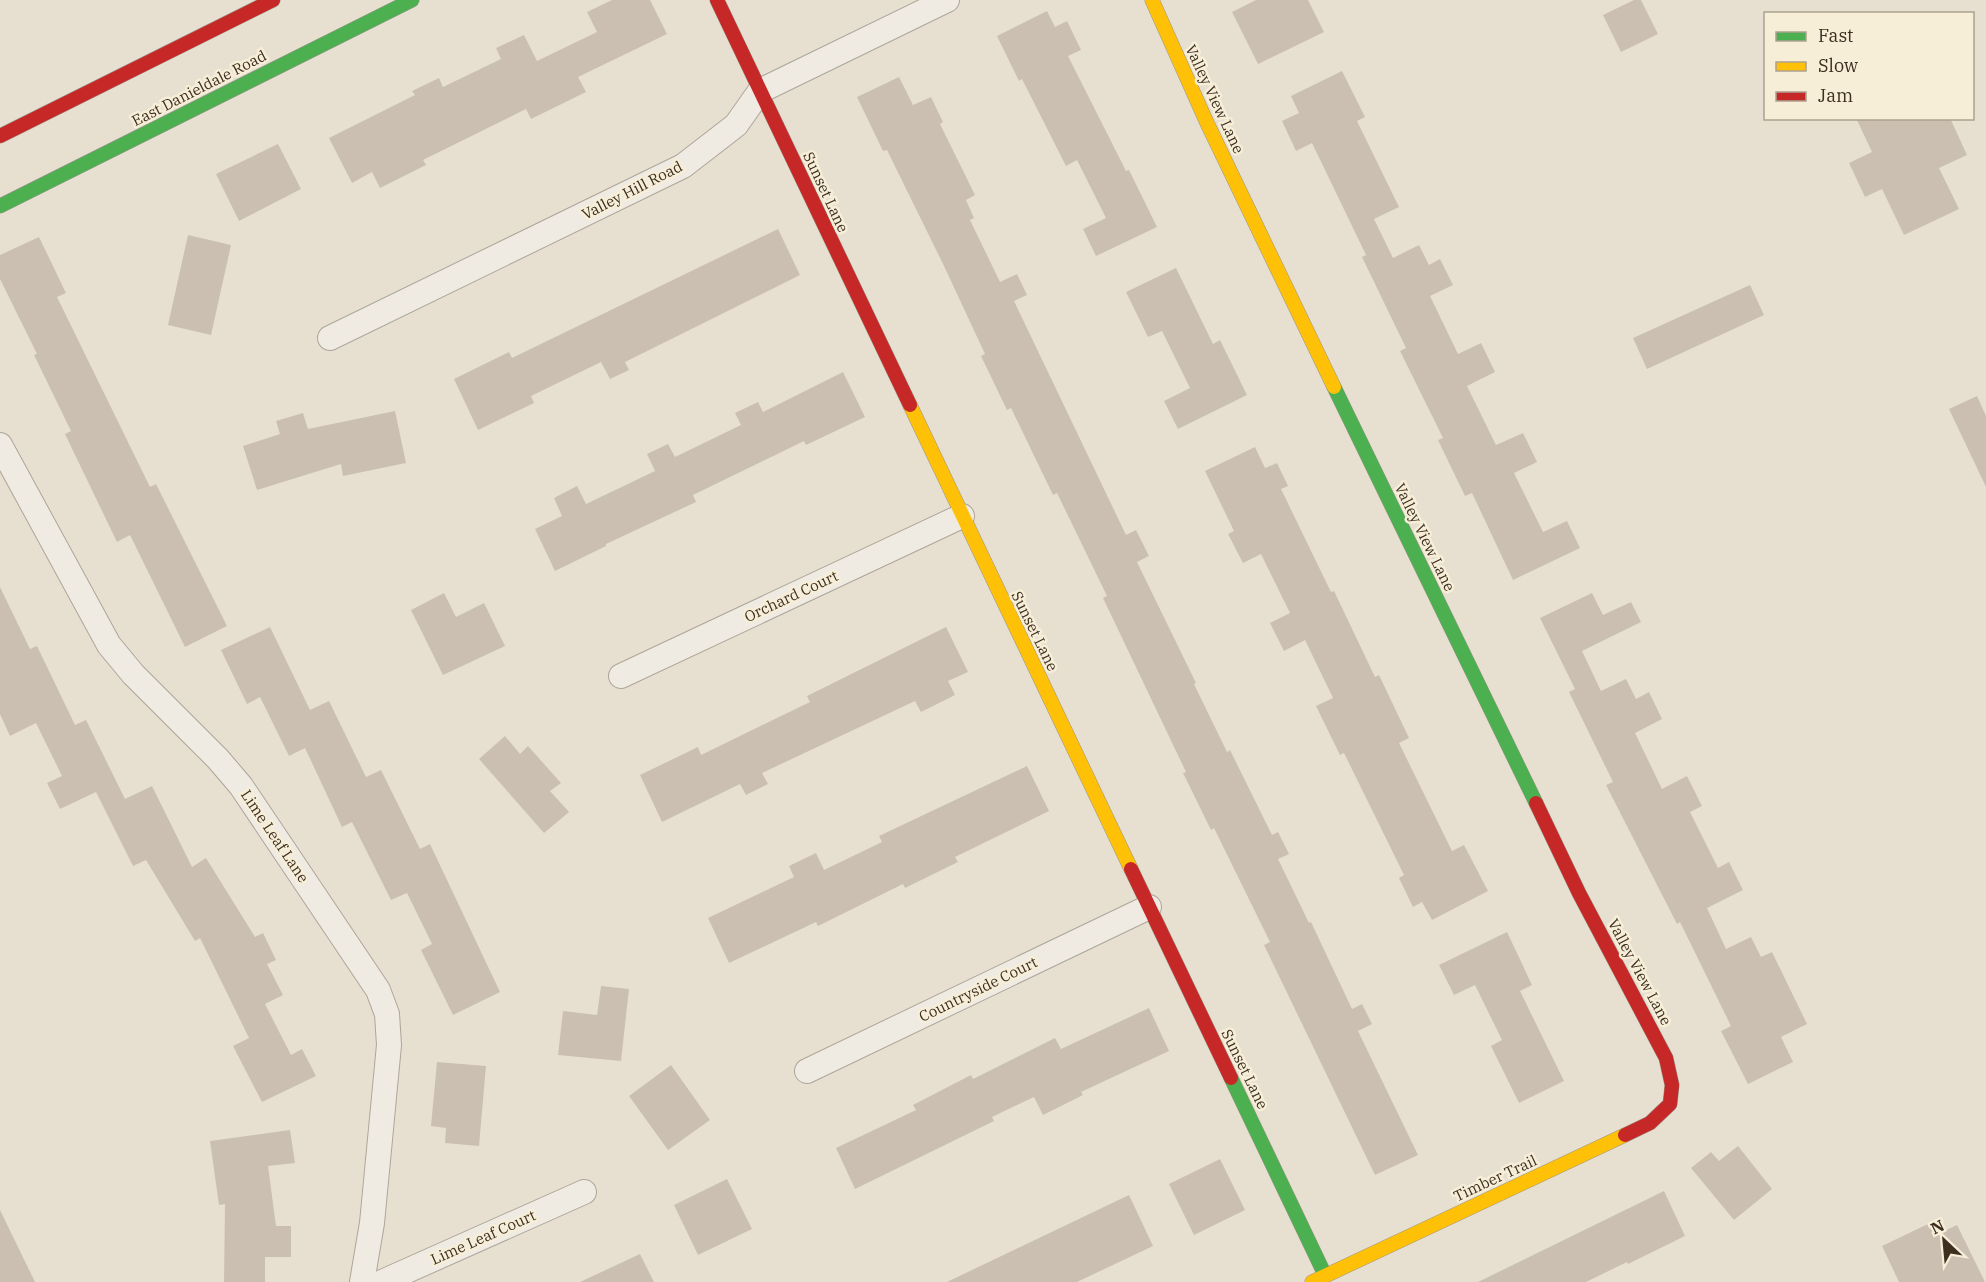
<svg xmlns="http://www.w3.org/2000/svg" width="1986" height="1282" font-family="'IBM Plex Serif',serif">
  <rect width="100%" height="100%" fill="#e7e0d1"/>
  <path fill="#cbbfb2" d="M 612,0 L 650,0 L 667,34 L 578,77 L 586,92 L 531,119 L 526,109 L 423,160 L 426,165 L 380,188 L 372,172 L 352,183 L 329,138 L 415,95 L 412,91 L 439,78 L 443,87 L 501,59 L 496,48 L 524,35 L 537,61 L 597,32 L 587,12 Z
    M 1256,0 L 1308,0 L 1324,32 L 1258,64 L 1232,12 Z
    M 1634,0 L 1641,0 L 1658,34 L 1621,52 L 1603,15 Z
    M 1047,11 L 1055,27 L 1067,21 L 1081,50 L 1068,56 L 1126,171 L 1129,170 L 1157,227 L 1096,256 L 1083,229 L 1106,218 L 1077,160 L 1066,166 L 1022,79 L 1019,81 L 997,36 Z
    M 1342,71 L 1365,117 L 1357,121 L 1399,207 L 1374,219 L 1393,258 L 1419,245 L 1429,265 L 1440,259 L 1453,285 L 1430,296 L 1458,354 L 1481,343 L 1495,372 L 1467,386 L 1496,445 L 1523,433 L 1537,462 L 1514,473 L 1543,532 L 1567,521 L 1580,548 L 1513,580 L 1472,493 L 1465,496 L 1438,440 L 1443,438 L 1400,351 L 1406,348 L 1362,257 L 1366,255 L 1312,143 L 1296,151 L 1282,121 L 1299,113 L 1291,96 Z
    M 899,77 L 913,105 L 931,97 L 943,122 L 940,124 L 975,195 L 966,200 L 974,218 L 970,220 L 1000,282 L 1017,274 L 1027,295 L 1014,301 L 1126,535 L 1136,530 L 1149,556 L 1137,562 L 1196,683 L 1194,684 L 1227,752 L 1230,750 L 1272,835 L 1278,832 L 1289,854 L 1278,859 L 1309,923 L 1311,922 L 1352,1009 L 1362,1004 L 1372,1024 L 1358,1031 L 1418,1155 L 1375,1175 L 1264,945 L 1270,942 L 1214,828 L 1211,830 L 1183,773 L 1186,772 L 1103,598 L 1107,596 L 1057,493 L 1053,495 L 1011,408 L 1007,410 L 981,356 L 985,354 L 944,266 L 887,150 L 883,151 L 857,97 Z
    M 1856,118 L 1950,118 L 1967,155 L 1939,168 L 1959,209 L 1904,235 L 1882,189 L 1865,197 L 1849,163 L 1872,152 Z
    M 278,144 L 301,189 L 239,221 L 216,174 Z
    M 778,229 L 800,275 L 625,362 L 629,370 L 610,379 L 601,362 L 531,396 L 534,403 L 478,430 L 454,379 L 509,352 L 512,358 Z
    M 188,235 L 231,245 L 211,335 L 168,325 Z
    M 39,237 L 66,293 L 57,297 L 150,487 L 156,484 L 227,626 L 185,647 L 130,535 L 117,542 L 65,434 L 71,431 L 34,355 L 37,354 L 0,279 L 0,255 Z
    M 1176,268 L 1213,344 L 1220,340 L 1247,395 L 1178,429 L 1164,401 L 1190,388 L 1162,331 L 1148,337 L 1126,292 Z
    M 1750,285 L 1764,315 L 1647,369 L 1633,338 Z
    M 843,372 L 865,417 L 806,445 L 804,441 L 693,495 L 696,502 L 606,544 L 606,546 L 555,571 L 535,529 L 562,516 L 554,498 L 577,486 L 586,504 L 655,471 L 647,454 L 668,444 L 675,457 L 741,425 L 735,413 L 758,402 L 763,412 Z
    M 1977,396 L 1986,416 L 1986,487 L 1949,409 Z
    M 395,411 L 406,463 L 343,476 L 341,464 L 257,490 L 243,446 L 280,434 L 276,421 L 303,413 L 308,429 Z
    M 1255,447 L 1265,468 L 1277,463 L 1288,486 L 1281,489 L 1331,592 L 1334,591 L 1375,677 L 1379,675 L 1409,738 L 1399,743 L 1452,851 L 1464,845 L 1488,891 L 1432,920 L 1422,902 L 1413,907 L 1399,878 L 1404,875 L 1344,753 L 1340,755 L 1316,706 L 1333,698 L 1305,640 L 1284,651 L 1270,623 L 1290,613 L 1261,554 L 1243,563 L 1228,534 L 1234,531 L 1205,471 Z
    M 0,587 L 30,649 L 37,646 L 75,725 L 86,720 L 125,799 L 152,786 L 192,867 L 206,858 L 255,937 L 263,933 L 276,960 L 267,964 L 283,995 L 265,1004 L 291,1055 L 302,1049 L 316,1076 L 262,1102 L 233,1046 L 249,1038 L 200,938 L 195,941 L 146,860 L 133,866 L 96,792 L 60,809 L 47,783 L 62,776 L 36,723 L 10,736 L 0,714 Z
    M 444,593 L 456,617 L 484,603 L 505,646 L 443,675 L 411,610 Z
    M 1592,593 L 1603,615 L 1631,602 L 1641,622 L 1582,651 L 1601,691 L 1626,679 L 1636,699 L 1649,692 L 1662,719 L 1635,733 L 1662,789 L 1687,776 L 1702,806 L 1690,812 L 1718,868 L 1729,862 L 1743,890 L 1707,908 L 1726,949 L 1751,937 L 1761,957 L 1772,952 L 1807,1024 L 1781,1037 L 1793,1062 L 1748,1084 L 1721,1031 L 1731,1026 L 1680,922 L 1677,924 L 1606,785 L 1613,782 L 1569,692 L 1575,689 L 1540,618 Z
    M 270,627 L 310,710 L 329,701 L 366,777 L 381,770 L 420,849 L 430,844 L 500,992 L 453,1015 L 421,950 L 432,944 L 407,893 L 391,900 L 352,822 L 342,827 L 305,748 L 289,756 L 260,697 L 247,704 L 221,650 Z
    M 946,627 L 968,672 L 948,681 L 955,695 L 921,712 L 915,701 L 762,773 L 768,784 L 746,795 L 740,784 L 662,822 L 640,775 L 698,747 L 701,755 L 810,702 L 807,696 Z
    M 505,736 L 520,754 L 528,746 L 561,783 L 550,791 L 569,812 L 544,833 L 479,759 Z
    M 1027,766 L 1049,811 L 955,857 L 958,862 L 905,888 L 903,884 L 818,926 L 816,922 L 729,963 L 708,918 L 794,877 L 789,866 L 816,853 L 824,870 L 882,842 L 879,836 Z
    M 1507,932 L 1532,985 L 1520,991 L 1564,1081 L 1519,1103 L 1491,1046 L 1502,1040 L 1475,985 L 1454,995 L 1439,965 Z
    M 601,986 L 629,989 L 621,1061 L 558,1055 L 563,1011 L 597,1015 Z
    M 1149,1008 L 1169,1051 L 1081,1092 L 1083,1095 L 1043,1115 L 1034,1097 L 992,1117 L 994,1121 L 855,1189 L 836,1148 L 916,1110 L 913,1105 L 971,1075 L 973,1079 L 1055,1038 L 1061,1049 Z
    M 437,1062 L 486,1066 L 479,1146 L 445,1143 L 446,1128 L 431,1126 Z
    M 671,1065 L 710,1120 L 668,1150 L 629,1096 Z
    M 290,1130 L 295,1163 L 268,1166 L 276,1226 L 291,1226 L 291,1257 L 265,1257 L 265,1282 L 224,1282 L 225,1204 L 219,1205 L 210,1141 Z
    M 1738,1146 L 1772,1189 L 1734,1220 L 1691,1168 L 1711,1152 L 1719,1161 Z
    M 1220,1159 L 1245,1210 L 1194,1235 L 1169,1184 Z
    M 727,1179 L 752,1229 L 698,1255 L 674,1205 Z
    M 1664,1191 L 1685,1236 L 1628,1264 L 1627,1262 L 1586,1282 L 1478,1282 Z
    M 1129,1195 L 1153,1246 L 1077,1282 L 947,1282 Z
    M 0,1210 L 35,1282 L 0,1282 Z
    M 1930,1223 L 1936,1235 L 1957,1225 L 1985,1282 L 1899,1282 L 1882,1246 Z
    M 640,1254 L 654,1282 L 580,1282 Z"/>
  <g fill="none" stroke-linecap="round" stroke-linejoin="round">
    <g stroke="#ada599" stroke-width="26">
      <path id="street" d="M 330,338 L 683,166 L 736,125 L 760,91 L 947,0
        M 0,445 L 109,645 L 133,674 L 218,759 L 241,786 L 378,990 L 387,1014 L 389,1045 L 372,1223 L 362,1282
        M 621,676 L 962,516
        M 807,1071 L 1149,907
        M 382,1282 L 584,1192"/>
    </g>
    <g stroke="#9c958a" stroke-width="15">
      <path id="fast" d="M 0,206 L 412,0
        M 1334,387 L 1536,803
        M 1231,1078 L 1325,1275"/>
    </g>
    <g stroke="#9c958a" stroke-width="15">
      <path id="slow" d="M 1152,0 L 1207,123 L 1334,387
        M 910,405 L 1131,869
        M 1312,1282 L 1625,1135"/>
    </g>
    <g stroke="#9c958a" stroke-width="15">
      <path id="jam" d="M 717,0 L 910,405
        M 0,136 L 273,0
        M 1536,803 L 1579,893 L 1666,1058 L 1672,1085 L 1670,1104 L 1650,1123 L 1625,1135
        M 1131,869 L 1231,1078"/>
    </g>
    <use href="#street" stroke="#efebe3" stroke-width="24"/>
    <use href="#fast" stroke="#4caf50" stroke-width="14"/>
    <use href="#slow" stroke="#ffc107" stroke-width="14"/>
    <use href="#jam" stroke="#c62828" stroke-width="14"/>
  </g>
  <g text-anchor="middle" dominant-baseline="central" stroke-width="5" stroke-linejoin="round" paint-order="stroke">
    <g font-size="15" fill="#3d2e20" stroke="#f7eed8">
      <text transform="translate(199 88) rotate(-27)">East Danieldale Road</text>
      <text transform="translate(1215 99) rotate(65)">Valley View Lane</text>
      <text transform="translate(632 190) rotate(-27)">Valley Hill Road</text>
      <text transform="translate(826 192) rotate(65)">Sunset Lane</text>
      <text transform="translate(1425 537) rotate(64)">Valley View Lane</text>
      <text transform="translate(791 596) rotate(-25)">Orchard Court</text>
      <text transform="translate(1035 631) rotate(64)">Sunset Lane</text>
      <text transform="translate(275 836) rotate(56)">Lime Leaf Lane</text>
      <text transform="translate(1640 972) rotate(62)">Valley View Lane</text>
      <text transform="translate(978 989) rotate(-26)">Countryside Court</text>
      <text transform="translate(1245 1069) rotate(64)">Sunset Lane</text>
      <text transform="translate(1495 1178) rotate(-25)">Timber Trail</text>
      <text transform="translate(483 1237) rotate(-24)">Lime Leaf Court</text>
    </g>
  </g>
  <rect x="1764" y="12" width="210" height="108" fill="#f7eed8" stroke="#ada18e" stroke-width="1.5"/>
  <rect x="1776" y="32" width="30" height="9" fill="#4caf50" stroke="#ada18e" stroke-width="1.5"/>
  <text x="1818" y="42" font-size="18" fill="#3d2e20">Fast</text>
  <rect x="1776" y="62" width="30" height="9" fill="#ffc107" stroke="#ada18e" stroke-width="1.5"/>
  <text x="1818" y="72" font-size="18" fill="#3d2e20">Slow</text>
  <rect x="1776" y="92" width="30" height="9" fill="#c62828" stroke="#ada18e" stroke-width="1.5"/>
  <text x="1818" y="102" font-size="18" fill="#3d2e20">Jam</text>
  <g transform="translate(1944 1240) rotate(334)" stroke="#f7eed8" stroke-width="4.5" paint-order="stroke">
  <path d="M0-4.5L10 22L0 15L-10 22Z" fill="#3d2e20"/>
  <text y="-9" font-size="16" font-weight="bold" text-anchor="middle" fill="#3d2e20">N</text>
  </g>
</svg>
